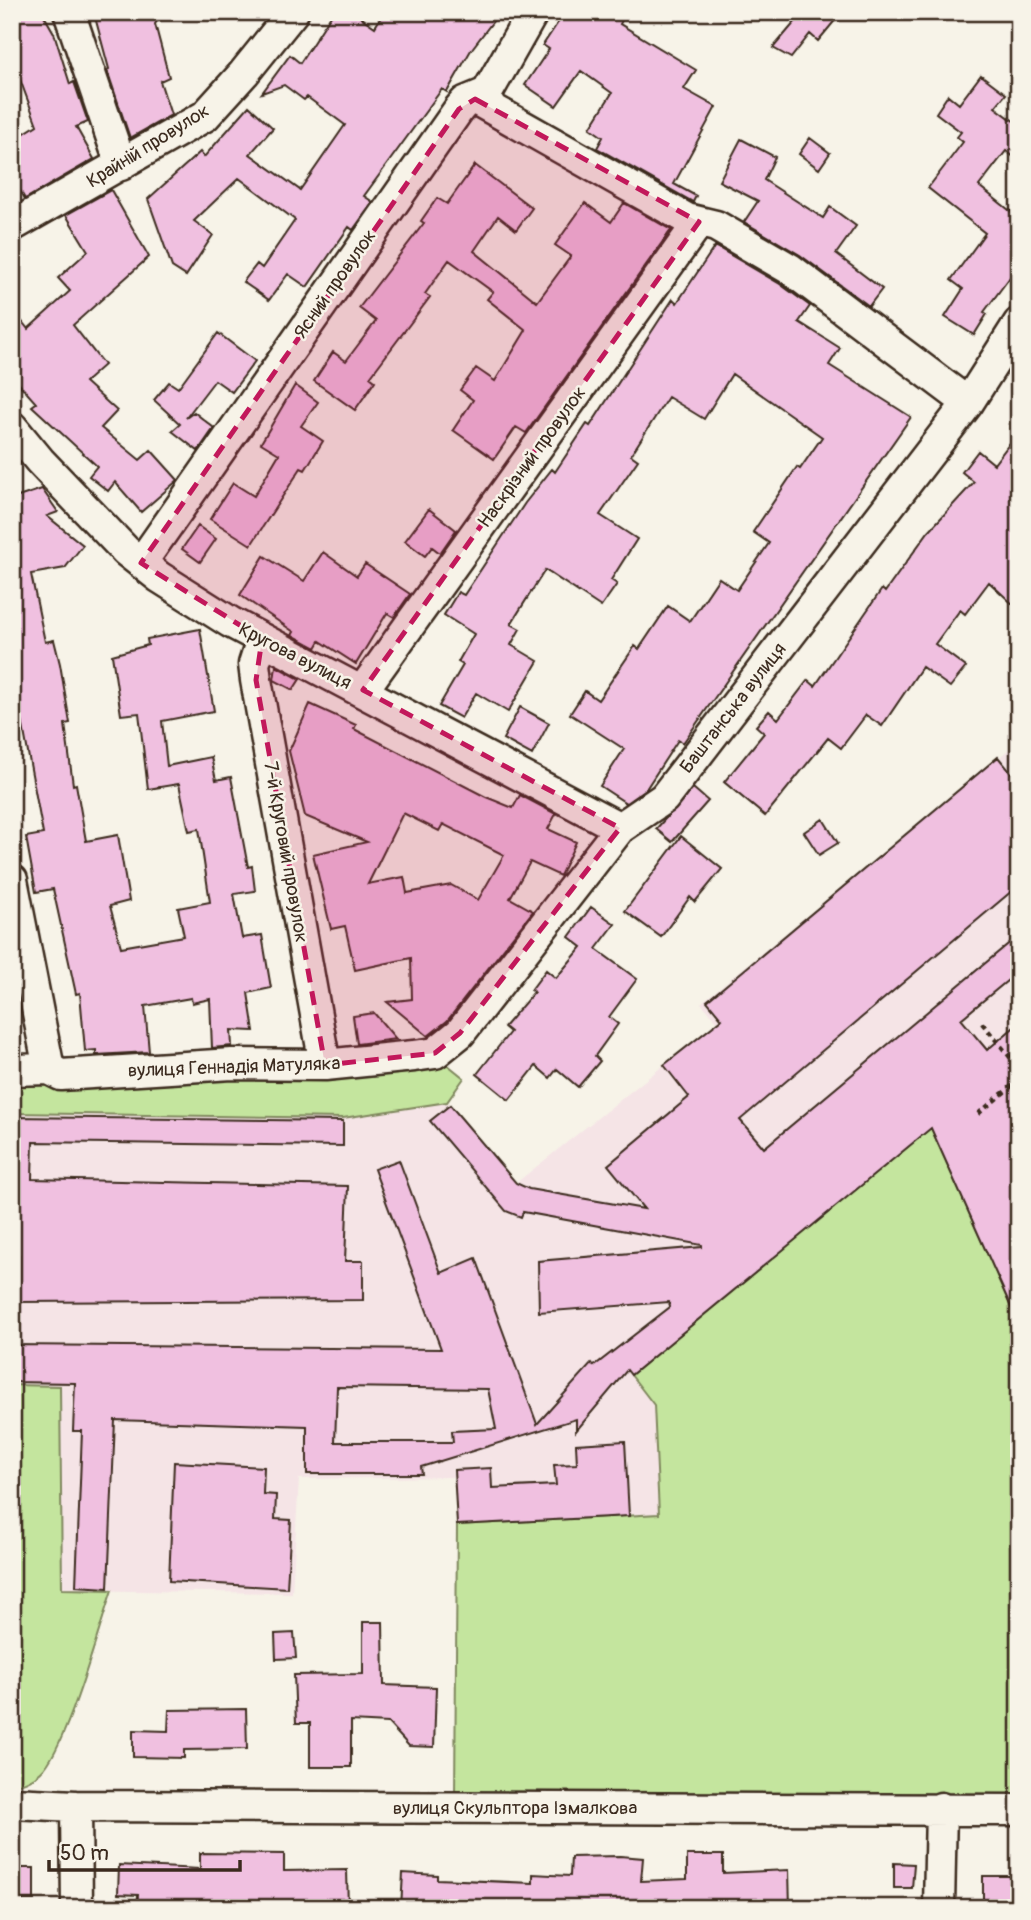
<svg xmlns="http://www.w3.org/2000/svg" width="1031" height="1920" font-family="Pangolin,sans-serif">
  <rect width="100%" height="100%" fill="#f7f3e8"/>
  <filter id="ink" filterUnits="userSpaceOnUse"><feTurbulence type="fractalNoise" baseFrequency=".0143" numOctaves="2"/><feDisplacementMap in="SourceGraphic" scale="14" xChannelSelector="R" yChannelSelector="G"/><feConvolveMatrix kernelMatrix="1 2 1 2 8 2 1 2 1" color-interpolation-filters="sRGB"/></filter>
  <g filter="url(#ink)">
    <path fill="#f5e4e6" d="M 1019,741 L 1019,1325 L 932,1129 L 631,1375 L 654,1405 L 659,1514 L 457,1525 L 454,1477 L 299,1479 L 292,1593 L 62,1590 L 60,1386 L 12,1385 L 12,1113 L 343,1118 L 447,1102 L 516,1183 L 718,1022 L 701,1003 Z"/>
    <path fill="#c4e59e" stroke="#80885e" stroke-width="2" d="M 438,1057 L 464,1078 L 447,1102 L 343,1118 L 12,1113 L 12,1078 Z
      M 931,1128 L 1019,1325 L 1019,1799 L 455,1797 L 457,1525 L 659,1514 L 654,1405 L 631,1375 Z
      M 12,1385 L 60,1386 L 62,1589 L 112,1590 C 99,1628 66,1749 41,1772 C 33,1780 23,1783 12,1786 Z"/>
    <path fill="#f0c0e0" stroke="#3b2a1e" stroke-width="2" fill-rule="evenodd" d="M 12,12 L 42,12 L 54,33 L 70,84 L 74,82 L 88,122 L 76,127 L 94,159 L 25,199 L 12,177 L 12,141 L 37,125 L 12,58 Z
      M 114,12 L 164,12 L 155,24 L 169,77 L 160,81 L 171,115 L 130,138 L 107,70 L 109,69 L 95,17 Z
      M 333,12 L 353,12 L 375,27 L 384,12 L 500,12 L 471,50 L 447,92 L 442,89 L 364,196 L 373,202 L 353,230 L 349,227 L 307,287 L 288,274 L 269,300 L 243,282 L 257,264 L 262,268 L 295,220 L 239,178 L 194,221 L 213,235 L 186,276 L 172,267 L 148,199 L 200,152 L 204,157 L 249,106 L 273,128 L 250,154 L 300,190 L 345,125 L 307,97 L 304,100 L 284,85 L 262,93 L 290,55 L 300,63 Z
      M 565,12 L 626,12 L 620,24 L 696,70 L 684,89 L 716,107 L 674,184 L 696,196 L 693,202 L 597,148 L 603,137 L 590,128 L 612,93 L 581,71 L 556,106 L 525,85 L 549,49 L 543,45 Z
      M 784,12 L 842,12 L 818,41 L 810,34 L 791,58 L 773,48 L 795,22 Z
      M 981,75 L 1006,94 L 995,107 L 1019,125 L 1019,161 L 1006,151 L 979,186 L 1019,218 L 1019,265 L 984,312 L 987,314 L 974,335 L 945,317 L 963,289 L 951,280 L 985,233 L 928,188 L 963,142 L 957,137 L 961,132 L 936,113 L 948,95 L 959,104 Z
      M 810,138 L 830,153 L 819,169 L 799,154 Z
      M 741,139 L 775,157 L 764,180 L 823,218 L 830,207 L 856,226 L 836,254 L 882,289 L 869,306 L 800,255 L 744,222 L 758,201 L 719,181 Z
      M 475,165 L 532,208 L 516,230 L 498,216 L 474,251 L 537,302 L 571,256 L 555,245 L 585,203 L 611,222 L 624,203 L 671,230 L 526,433 L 516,427 L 494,459 L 453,430 L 473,400 L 460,390 L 476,368 L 495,381 L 526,330 L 487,299 L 493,292 L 449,260 L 425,294 L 430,297 L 370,377 L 375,381 L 355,410 L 314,381 L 333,352 L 346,361 L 376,321 L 359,308 L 424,223 L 421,221 L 437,198 L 447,204 Z
      M 111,190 L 149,257 L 73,325 L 104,365 L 85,382 L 117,411 L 101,428 L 140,460 L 151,450 L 178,480 L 141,512 L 115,482 L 108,491 L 89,476 L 97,466 L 32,406 L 36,403 L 12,376 L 12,309 L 28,329 L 70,291 L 58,278 L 88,251 L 66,215 Z
      M 715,246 L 780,284 L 810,306 L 799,322 L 840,348 L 829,365 L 911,417 L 683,743 L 678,740 L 646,789 L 626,803 L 600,786 L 624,749 L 570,714 L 585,691 L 598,700 L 635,646 L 639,649 L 668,606 L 690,621 L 719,578 L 737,590 L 769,543 L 753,532 L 797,467 L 800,469 L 822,437 L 732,374 L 704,419 L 668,397 L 631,455 L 638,460 L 600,515 L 637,539 L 611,580 L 617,584 L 601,607 L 545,570 L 511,624 L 520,629 L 511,645 L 538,661 L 508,712 L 476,693 L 461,718 L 439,706 L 463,665 L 458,662 L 474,634 L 444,615 L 458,592 L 464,595 L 525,503 L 552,469 L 555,472 L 587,424 L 590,426 L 673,299 L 677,303 Z
      M 218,333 L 255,361 L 232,392 L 215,380 L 186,418 L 194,412 L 214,428 L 198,451 L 172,431 L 180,424 L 154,400 L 169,382 L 178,388 Z
      M 295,385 L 318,402 L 301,426 L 323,441 L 305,470 L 301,468 L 251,545 L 210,519 L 233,483 L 254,496 L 279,454 L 261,443 Z
      M 1019,431 L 1019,610 L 989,582 L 965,614 L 960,610 L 935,644 L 966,667 L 950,687 L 922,667 L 882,726 L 866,715 L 841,748 L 828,738 L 765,816 L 724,782 L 764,733 L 756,726 L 769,711 L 778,719 L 808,680 L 815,686 L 882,589 L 885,592 L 928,532 L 974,482 L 962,472 L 978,451 L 994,464 Z
      M 42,489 L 58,512 L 47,516 L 83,545 L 65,568 L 31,574 L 45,642 L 54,640 L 60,664 L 70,723 L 65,724 L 73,785 L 76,784 L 86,841 L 118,835 L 129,901 L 110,906 L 121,947 L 184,936 L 178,908 L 210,902 L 199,829 L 189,831 L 179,784 L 148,789 L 139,713 L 121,715 L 112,655 L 148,645 L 147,639 L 200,629 L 214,711 L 162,721 L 167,766 L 211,757 L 216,780 L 231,777 L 248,867 L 252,866 L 255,891 L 234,894 L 242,938 L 262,935 L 271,988 L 248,993 L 254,1031 L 231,1030 L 232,1046 L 212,1048 L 210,999 L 192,1003 L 191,998 L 145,1006 L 149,1052 L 96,1055 L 96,1050 L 85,1051 L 80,993 L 76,994 L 53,889 L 36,892 L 26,837 L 43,834 L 16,688 L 12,689 L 12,499 Z
      M 429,509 L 456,530 L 440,553 L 432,547 L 425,556 L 405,541 Z
      M 198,526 L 216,539 L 200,562 L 182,549 Z
      M 323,552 L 357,576 L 365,564 L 410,594 L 394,617 L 387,613 L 356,664 L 320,641 L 316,648 L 292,635 L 294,632 L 240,595 L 264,556 L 304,581 Z
      M 276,666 L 300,679 L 293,690 L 274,680 Z
      M 310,704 L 356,725 L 354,729 L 486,797 L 513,808 L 520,795 L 556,814 L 548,829 L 576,842 L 560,876 L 530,862 L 510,898 L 533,911 L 447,1021 L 428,1036 L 387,1002 L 412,999 L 411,958 L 355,970 L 345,926 L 331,929 L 313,854 L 367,842 L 305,816 L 289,751 ZM 403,813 L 439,831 L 443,824 L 504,855 L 478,900 L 451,885 L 407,893 L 404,877 L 368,884 Z
      M 520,707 L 549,723 L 532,755 L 503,739 Z
      M 998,757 L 1019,782 L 1019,885 L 740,1120 L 764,1148 L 1019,935 L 1019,971 L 961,1019 L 987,1050 L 1019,1023 L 1019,1325 L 931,1128 L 631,1375 L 627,1370 L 576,1431 L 576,1419 L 421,1467 L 422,1474 L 307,1474 L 307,1426 L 115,1420 L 108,1588 L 76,1586 L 82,1431 L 73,1431 L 75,1383 L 12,1382 L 12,1345 L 441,1349 L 374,1169 L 399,1160 L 441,1273 L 476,1258 L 537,1424 L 592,1363 L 594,1366 L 670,1307 L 669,1302 L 539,1312 L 538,1261 L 702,1247 L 702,1245 L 523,1212 L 521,1217 L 506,1211 L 430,1121 L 450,1105 L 516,1183 L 529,1189 L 644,1209 L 608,1165 L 689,1097 L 664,1065 L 722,1019 L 707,1001 ZM 337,1387 L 488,1389 L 496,1429 L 452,1431 L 453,1442 L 335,1442 Z
      M 693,788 L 708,801 L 672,842 L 656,829 Z
      M 823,819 L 838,843 L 819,855 L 804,832 Z
      M 681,836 L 722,869 L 695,902 L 690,897 L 661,937 L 625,911 Z
      M 591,907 L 615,924 L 596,949 L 637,979 L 609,1017 L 618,1024 L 595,1056 L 600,1061 L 578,1087 L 557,1069 L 550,1078 L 536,1066 L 509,1100 L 477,1074 L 510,1032 L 504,1027 L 534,992 L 531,990 L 546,970 L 556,978 L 582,947 L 569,937 Z
      M 374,1013 L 396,1039 L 357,1044 L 353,1016 Z
      M 12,1117 L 343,1121 L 343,1146 L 33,1142 L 32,1179 L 348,1186 L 345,1261 L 363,1261 L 363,1300 L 19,1302 L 19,1255 L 12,1255 Z
      M 625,1441 L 629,1516 L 457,1525 L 454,1470 L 491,1468 L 492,1488 L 556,1485 L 554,1465 L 577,1464 L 576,1444 Z
      M 174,1462 L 264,1467 L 263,1494 L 276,1495 L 275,1519 L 291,1520 L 287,1588 L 169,1581 Z
      M 363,1622 L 383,1622 L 384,1685 L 436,1687 L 434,1747 L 409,1746 L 388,1723 L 351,1721 L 351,1767 L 310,1767 L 310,1723 L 296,1723 L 294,1675 L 363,1674 Z
      M 294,1633 L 296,1658 L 276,1659 L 275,1634 Z
      M 246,1709 L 247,1749 L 184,1750 L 184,1758 L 133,1757 L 133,1730 L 168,1731 L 169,1710 Z
      M 200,1853 L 284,1854 L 284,1871 L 347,1870 L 348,1908 L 137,1908 L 138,1895 L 118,1894 L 119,1865 L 200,1869 Z
      M 687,1855 L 723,1855 L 723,1873 L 789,1870 L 790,1908 L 565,1905 L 565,1908 L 401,1908 L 403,1873 L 437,1875 L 437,1879 L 533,1883 L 533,1874 L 570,1876 L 571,1857 L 620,1856 L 643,1858 L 641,1881 L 687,1879 Z
      M 894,1863 L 914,1864 L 912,1888 L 894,1888 Z
      M 12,1868 L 34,1868 L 34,1900 L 12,1900 Z
      M 983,1876 L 1019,1876 L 1019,1905 L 983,1905 Z"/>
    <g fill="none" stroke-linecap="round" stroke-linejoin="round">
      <g stroke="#3b2a1e" stroke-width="35">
        <path id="minor" d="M 69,12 L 121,165
          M 475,99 L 687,219 L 716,226 L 790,269 L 968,403
          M 12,226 L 205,116 L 244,73 L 293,12
          M 12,427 L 40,461 L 126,551 L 159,577 L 230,622 L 620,828
          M 141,563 L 459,109 L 465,102 L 487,93 L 533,12
          M 262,639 L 254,664 L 256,680 L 325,1065
          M 363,690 L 699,222
          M 12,880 L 49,1069
          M 12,1070 L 49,1069 L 61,1075 L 232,1064 L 325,1065 L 414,1056 L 435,1053 L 460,1033 L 620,828 L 664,798 L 968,403 L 1019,323
          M 12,1803 L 76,1806 L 1019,1810
          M 76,1806 L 77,1908
          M 939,1908 L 941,1808"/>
      </g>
      <path stroke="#3b2a1e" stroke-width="4.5" stroke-dasharray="5 5" stroke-linecap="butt" d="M 982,1023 L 1019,1068
        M 978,1114 L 1019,1080"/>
      <use href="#minor" stroke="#f7f3e8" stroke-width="30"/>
    </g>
  </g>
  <path fill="#c2185b" fill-opacity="0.2" stroke="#c2185b" stroke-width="5" stroke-dasharray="14 9" stroke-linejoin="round" d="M 475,99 L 699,222 L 363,690 L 620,828 L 460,1033 L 435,1053 L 325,1065 L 256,680 L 262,639 L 141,563 L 459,109 Z"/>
  <g text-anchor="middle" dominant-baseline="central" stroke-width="5" stroke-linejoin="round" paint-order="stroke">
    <g font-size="19" fill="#3b2a1e" stroke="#f7f3e8">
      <text transform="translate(148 146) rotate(-32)">Крайній провулок</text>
      <text transform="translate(335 284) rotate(-55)">Ясний провулок</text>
      <text transform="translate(532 457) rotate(-54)">Наскрізний провулок</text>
      <text transform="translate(295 656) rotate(27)">Кругова вулиця</text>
      <text transform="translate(733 708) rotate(-52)">Баштанська вулиця</text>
      <text transform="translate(286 852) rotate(80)">7-й Круговий провулок</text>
      <text transform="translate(234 1067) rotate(-2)">вулиця Геннадія Матуляка</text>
      <text x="515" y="1808">вулиця Скульптора Ізмалкова</text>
    </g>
  </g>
  <rect width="1031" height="1920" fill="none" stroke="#f7f3e8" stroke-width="42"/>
  <rect x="21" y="21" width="989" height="1878" fill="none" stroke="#3b2a1e" stroke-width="2.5" filter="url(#ink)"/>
  <path d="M49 1860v10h191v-10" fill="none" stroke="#3b2a1e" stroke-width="3.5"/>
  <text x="60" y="1860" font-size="21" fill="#3b2a1e" stroke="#f7f3e8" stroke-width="5" paint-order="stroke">50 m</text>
</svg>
